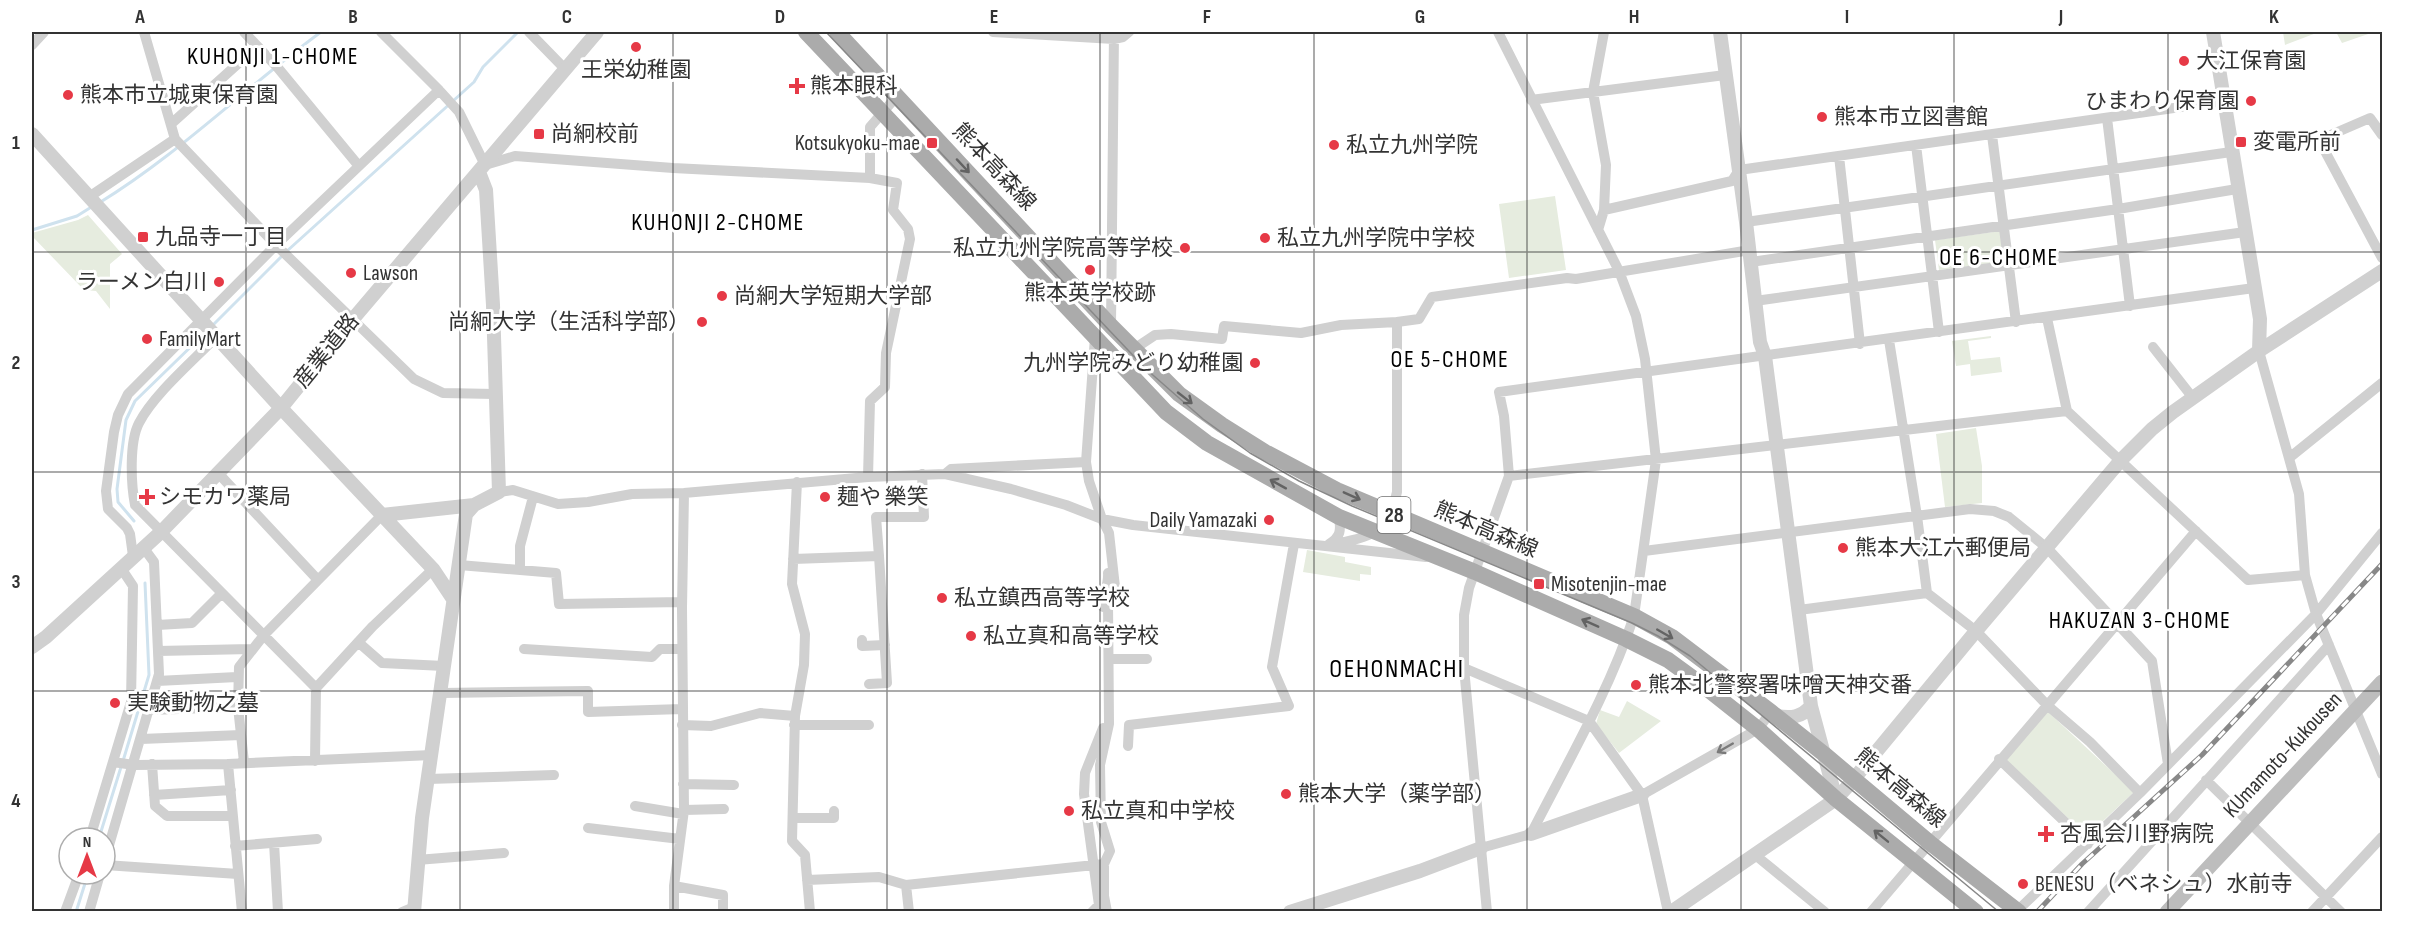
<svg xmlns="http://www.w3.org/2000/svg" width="2414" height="943" font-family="'Sofia Sans Condensed','Noto Sans JP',sans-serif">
  <rect width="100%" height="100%" fill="#fff"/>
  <path fill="#e6ecdf" d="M 2283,32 L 2319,32 L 2285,45 Z
    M 2336,32 L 2374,32 L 2342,43 Z
    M 1555,196 L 1566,270 L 1509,278 L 1499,204 Z
    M 88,215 L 122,254 L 110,264 L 110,309 L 96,291 L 84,290 L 32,236 L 32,233 L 78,220 Z
    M 2001,231 L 2005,262 L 1939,270 L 1935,240 Z
    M 1991,336 L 1991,338 L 1968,341 L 1971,360 L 2000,357 L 2002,372 L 1971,376 L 1970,364 L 1956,366 L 1952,341 Z
    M 1976,428 L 1982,466 L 1982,503 L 1945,507 L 1936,434 Z
    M 1307,550 L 1345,557 L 1345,562 L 1371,567 L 1371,575 L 1360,574 L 1360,581 L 1303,572 Z
    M 1627,701 L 1661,721 L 1619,753 L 1596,724 L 1600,710 L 1619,717 Z
    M 2046,710 L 2134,792 L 2087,836 L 2004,758 Z"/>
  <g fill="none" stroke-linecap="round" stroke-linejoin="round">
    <path stroke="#cfe2ee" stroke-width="3" d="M 99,203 C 179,154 246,87 321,32
      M 32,230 L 77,216 L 93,206
      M 287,251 L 474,82 L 483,67 L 518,32
      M 211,327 L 283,255
      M 134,521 L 118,502 L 117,489 L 126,420 L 135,401 L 206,332
      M 123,761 L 149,675 L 145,583
      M 99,838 L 121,767
      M 76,912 L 88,874"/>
    <path stroke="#d0d0d0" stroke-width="10" d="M 144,32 L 175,139 L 276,245 L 414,379 L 443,393 L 495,394
      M 244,32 L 278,68 L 358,165
      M 381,32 L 439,90 L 459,112 L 485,165 L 515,156 L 673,168 L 870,178 L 897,183 L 893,210 L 908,229 L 910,239 L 886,353 L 885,387 L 870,401 L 868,477
      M 529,32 L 565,69
      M 993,32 L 1114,39 L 1123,37 L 1129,32
      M 1604,32 L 1593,92 L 1606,165 L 1604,210
      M 32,45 L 44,32
      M 1531,100 L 1725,75
      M 2107,118 L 2130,306
      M 171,124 L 241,61 L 259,50
      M 1992,135 L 2016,322
      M 2382,135 L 2370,118 L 2319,140 L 2382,258
      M 1916,145 L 1939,332
      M 1839,156 L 1860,344
      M 870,178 L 870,127 L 897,96
      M 89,197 L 175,139
      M 1746,222 L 2231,152
      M 1598,230 L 1604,210 L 1732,181 L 1739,170 L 2223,101
      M 1751,262 L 2118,209 L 2237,189
      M 1755,301 L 2245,232
      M 2047,318 L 2067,411 L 2248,580 L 2305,575
      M 1111,326 L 1114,32
      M 216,337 C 193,361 154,394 139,423 C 129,442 131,484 135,505 L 316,688
      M 1889,340 L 1917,516 L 1927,593 L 1976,631 L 2047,705 L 2090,742 L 2140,793
      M 2153,347 L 2193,398
      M 1134,349 L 1155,335 L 1171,334 L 1222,339 L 1224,326 L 1301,333 L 1341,325 L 1397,322
      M 2259,351 L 2299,494 L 2305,575 L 2316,614 L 2382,774
      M 2289,458 L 2382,383
      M 218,473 L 318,580
      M 945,474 L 951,469 L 1086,462
      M 1509,476 L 2067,411
      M 797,482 L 792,584 L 805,634 L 804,665 L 795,716 L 792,841 L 805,855 L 810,912
      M 499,492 L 513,490 L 558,504 L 588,502 L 632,494 L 684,493 L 868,477 L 945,474 L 1011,489 L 1066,505 L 1102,519 L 1133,525 L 1426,557
      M 1338,543 C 1375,537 1389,529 1397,492 L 1397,322 L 1419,319 L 1432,297 L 1567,278 L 1576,279 L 1750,250
      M 1329,544 C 1341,537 1341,530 1339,517
      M 1644,551 L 1970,509 L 1994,511 L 2009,517 L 2047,548 L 2152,661 L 2168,764
      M 133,556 L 130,534 L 127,528 L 108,509 L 106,491 L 114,432 L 118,415 L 128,394 L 276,245 L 439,90
      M 879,556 L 876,517 L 924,517 L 922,474
      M 793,559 L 879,556 L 887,683 L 869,684
      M 459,565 L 556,573 L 559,604 L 682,602
      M 520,570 L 520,546 L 533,497
      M 1103,607 C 1103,594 1109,585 1108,573
      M 1799,610 L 1927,593
      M 157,625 L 192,623 L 222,593
      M 862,640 L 862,646 L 885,645
      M 358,642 L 382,663 L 444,666
      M 524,649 L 652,657 L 660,649 L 682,649
      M 158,651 L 251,649
      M 1109,659 L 1147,659
      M 1464,668 L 1589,721 L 1642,795 L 1668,912
      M 157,681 L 237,677
      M 441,693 L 588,691 L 588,712 L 682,709
      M 149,710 L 238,707
      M 682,725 L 711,726 L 760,713 L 795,716
      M 794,725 L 869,725
      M 141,739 L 241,735
      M 1128,746 L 1129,725 L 1289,706 L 1272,667 L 1294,544
      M 1999,759 L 2088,844
      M 315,761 L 316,688 L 373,626 L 433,569
      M 113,762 L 134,765 L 228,764 L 432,755
      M 244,762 L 238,707 L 239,667 L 264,635 L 382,515
      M 152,764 L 155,806 L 167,816 L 233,816
      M 228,764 L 242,912
      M 428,779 L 554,775
      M 2206,780 L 2341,912
      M 683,784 L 734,785
      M 154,795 L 231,790
      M 1642,795 L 1758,729 L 1771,712
      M 635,806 L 683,814
      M 684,810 L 724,809
      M 793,818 L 834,818 L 834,811
      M 588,828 L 680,839
      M 90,838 L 131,702 L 133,586 L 121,568
      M 274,843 L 278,912
      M 235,846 L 317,839
      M 1481,848 L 1531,834 C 1567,763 1609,692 1634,616 L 1656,460 L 1645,359 L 1636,316 L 1619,271 L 1498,32
      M 1754,854 L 1825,912
      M 105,859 L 159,674 L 154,562 L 143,547
      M 417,860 L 504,853
      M 1104,864 L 1104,896 L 1107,912
      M 105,865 L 238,874
      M 807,880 L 879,877 L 906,885 L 1104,864 L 1110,851 L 1101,822 L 1100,765 L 1109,724 L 1108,601 L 1115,587 L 1109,533 L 1102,519 L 1089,481 L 1086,462 L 1095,337
      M 906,885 L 909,912
      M 674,886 L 723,895 L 723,912
      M 2018,910 L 2140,793 L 2316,614 L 2382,533
      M 65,912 L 79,874
      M 89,912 L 100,874
      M 402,912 L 414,907
      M 674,912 L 674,886 L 684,810 L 682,608 L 684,493
      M 1092,912 L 1099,905 L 1084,794 L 1085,773 L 1103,728
      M 1487,912 L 1464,668 L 1464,615 L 1469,588 L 1509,476 L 1504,416 L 1499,392 L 2254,288
      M 1871,912 L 2196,531
      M 2088,912 L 2329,645
      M 2312,912 L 2382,837"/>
    <path stroke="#d0d0d0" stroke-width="14" d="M 1720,32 L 1746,222 L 1760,342 L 1765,356 L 1811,706 L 1836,799
      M 2213,32 L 2260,319 L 2259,351
      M 32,134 L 281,408 L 433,569 L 453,599
      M 382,515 L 474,505
      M 32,647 L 46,637 L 161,532 L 281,408 L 353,319 L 597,32
      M 1776,716 C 1791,718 1801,718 1811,706
      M 1531,834 L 1642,795
      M 414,912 L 422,818 L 466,514 L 474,505 L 499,492 L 493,305 L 486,190 L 479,172
      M 1290,912 L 1420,871 L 1481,848
      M 1671,912 L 1836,799 L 1848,786 L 1976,631 L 2121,460 L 2152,429 L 2173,412 L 2259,351 L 2382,271"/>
    <path stroke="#bdbdbd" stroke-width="15" d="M 2167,912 L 2382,682"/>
    <path stroke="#ababab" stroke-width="16" d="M 806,32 L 1166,412 L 1207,443 L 1339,517 L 1475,572 L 1626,639 L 1668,660 L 1705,687 L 1758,729 L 1836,799 L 1976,912
      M 837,32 L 1111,326 L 1179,394 L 1222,425 L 1265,452 L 1337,490 L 1634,616 L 1672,637 L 1771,712 L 1824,754 L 1930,843 L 2019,912"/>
    <path stroke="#888" stroke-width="1.5" d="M 826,32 L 1146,369 L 1203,419 L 1250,453 L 1299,481 L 1352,506 L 1632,623 L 1658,636 L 1690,656 L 1999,912"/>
    <g stroke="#888" stroke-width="5">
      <path id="rail" d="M 2037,912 L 2082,864 L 2202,755 L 2382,564"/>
    </g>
    <use href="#rail" stroke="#fff" stroke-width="3" stroke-dasharray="9" stroke-linecap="butt"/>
  </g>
  <defs><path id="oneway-shaft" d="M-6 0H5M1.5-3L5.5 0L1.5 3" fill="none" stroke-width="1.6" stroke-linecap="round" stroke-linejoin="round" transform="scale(1.5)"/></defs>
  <g stroke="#636363">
    <use href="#oneway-shaft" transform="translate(963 166) rotate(47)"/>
    <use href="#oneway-shaft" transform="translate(1185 398) rotate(38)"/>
    <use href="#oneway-shaft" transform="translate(1278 484) rotate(-151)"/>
    <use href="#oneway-shaft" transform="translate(1352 496) rotate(24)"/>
    <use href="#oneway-shaft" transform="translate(1590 623) rotate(-156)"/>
    <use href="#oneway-shaft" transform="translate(1665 634) rotate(30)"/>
    <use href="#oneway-shaft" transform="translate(1881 836) rotate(-141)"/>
  </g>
  <use stroke="#7a7a7a" href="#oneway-shaft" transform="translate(1725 748) rotate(150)"/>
  <path fill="none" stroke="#333" stroke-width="1.5" stroke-opacity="0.55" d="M 246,32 L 246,912M 460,32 L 460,912M 673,32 L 673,912M 887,32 L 887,912M 1100,32 L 1100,912M 1314,32 L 1314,912M 1527,32 L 1527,912M 1741,32 L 1741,912M 1954,32 L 1954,912M 2168,32 L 2168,912M 32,252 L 2382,252M 32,472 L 2382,472M 32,691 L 2382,691"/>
  <g fill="#e63946" stroke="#fff" stroke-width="2">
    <circle cx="636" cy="47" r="6"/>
    <circle cx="2184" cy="61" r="6"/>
    <path d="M794 77h6v6h6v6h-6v6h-6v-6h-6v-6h6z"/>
    <circle cx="68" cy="95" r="6"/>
    <circle cx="2251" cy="101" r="6"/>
    <circle cx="1822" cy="117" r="6"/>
    <rect x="533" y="128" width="12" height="12" rx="3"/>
    <rect x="2235" y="136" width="12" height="12" rx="3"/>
    <rect x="926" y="137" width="12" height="12" rx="3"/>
    <circle cx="1334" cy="145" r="6"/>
    <rect x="137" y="231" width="12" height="12" rx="3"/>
    <circle cx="1265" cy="238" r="6"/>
    <circle cx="1185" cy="248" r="6"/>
    <circle cx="1090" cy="270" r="6"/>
    <circle cx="351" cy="273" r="6"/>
    <circle cx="219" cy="282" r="6"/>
    <circle cx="722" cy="296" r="6"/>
    <circle cx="702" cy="322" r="6"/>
    <circle cx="147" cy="339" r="6"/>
    <circle cx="1255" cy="363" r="6"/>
    <path d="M144 488h6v6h6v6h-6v6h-6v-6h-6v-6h6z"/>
    <circle cx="825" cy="497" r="6"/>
    <circle cx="1269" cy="520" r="6"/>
    <circle cx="1843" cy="548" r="6"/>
    <rect x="1533" y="578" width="12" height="12" rx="3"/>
    <circle cx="942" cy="598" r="6"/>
    <circle cx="971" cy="636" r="6"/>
    <circle cx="1636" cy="685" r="6"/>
    <circle cx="115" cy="703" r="6"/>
    <circle cx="1286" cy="794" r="6"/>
    <circle cx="1069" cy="811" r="6"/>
    <path d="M2043 825h6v6h6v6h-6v6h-6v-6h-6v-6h6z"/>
    <circle cx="2023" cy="884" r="6"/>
  </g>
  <g text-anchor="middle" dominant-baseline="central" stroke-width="6" stroke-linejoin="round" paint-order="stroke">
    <rect fill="#fff" stroke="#707070" stroke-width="1.5" x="1377.5" y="497" width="33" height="36" rx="4.5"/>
    <g font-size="21" font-weight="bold" fill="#333">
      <text x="1394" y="515">28</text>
    </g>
    <g font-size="22" fill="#333" stroke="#fff" text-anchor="start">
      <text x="2196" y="61">大江保育園</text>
      <text x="636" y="70" text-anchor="middle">王栄幼稚園</text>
      <text x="810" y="86">熊本眼科</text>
      <text x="80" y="95">熊本市立城東保育園</text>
      <text x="2239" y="101" text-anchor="end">ひまわり保育園</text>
      <text x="1834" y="117">熊本市立図書館</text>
      <text x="551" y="134">尚絅校前</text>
      <text x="2253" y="142">変電所前</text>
      <text x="920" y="143" text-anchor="end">Kotsukyoku-mae</text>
      <text x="1346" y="145">私立九州学院</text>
      <text x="155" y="237">九品寺一丁目</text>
      <text x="1277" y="238">私立九州学院中学校</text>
      <text x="1173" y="248" text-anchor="end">私立九州学院高等学校</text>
      <text x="363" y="273">Lawson</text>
      <text x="207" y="282" text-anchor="end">ラーメン白川</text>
      <text x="1090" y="293" text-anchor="middle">熊本英学校跡</text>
      <text x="734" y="296">尚絅大学短期大学部</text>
      <text x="690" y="322" text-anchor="end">尚絅大学（生活科学部）</text>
      <text x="159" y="339">FamilyMart</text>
      <text x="1243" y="363" text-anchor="end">九州学院みどり幼稚園</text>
      <text x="159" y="497">シモカワ薬局</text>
      <text x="837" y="497">麺や 樂笑</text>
      <text x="1257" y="520" text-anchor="end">Daily Yamazaki</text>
      <text x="1855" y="548">熊本大江六郵便局</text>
      <text x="1551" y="584">Misotenjin-mae</text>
      <text x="954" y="598">私立鎮西高等学校</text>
      <text x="983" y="636">私立真和高等学校</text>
      <text x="1648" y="685">熊本北警察署味噌天神交番</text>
      <text x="127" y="703">実験動物之墓</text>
      <text x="1298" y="794">熊本大学（薬学部）</text>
      <text x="1081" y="811">私立真和中学校</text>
      <text x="2060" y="834">杏風会川野病院</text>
      <text x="2035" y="884">BENESU（ベネシュ）水前寺</text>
    </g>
    <g font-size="22" fill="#333" stroke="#fff">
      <text transform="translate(994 167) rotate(47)">熊本高森線</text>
      <text transform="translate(327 351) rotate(-51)">産業道路</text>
      <text transform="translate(1486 530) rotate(23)">熊本高森線</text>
      <text transform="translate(2283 755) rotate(-47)">KUmamoto-Kukousen</text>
      <text transform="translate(1900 788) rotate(40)">熊本高森線</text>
    </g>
    <g font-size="24" letter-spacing="1.5" fill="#000" stroke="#fff">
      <text x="273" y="56">KUHONJI 1-CHOME</text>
      <text x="718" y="222">KUHONJI 2-CHOME</text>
      <text x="1999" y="257">OE 6-CHOME</text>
      <text x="1450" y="359">OE 5-CHOME</text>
      <text x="2140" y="620">HAKUZAN 3-CHOME</text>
    </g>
    <g font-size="26" letter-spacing="1.5" fill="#000" stroke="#fff">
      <text x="1397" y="669">OEHONMACHI</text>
    </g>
  </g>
  <rect width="2414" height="943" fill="none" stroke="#ffffff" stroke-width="66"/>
  <g transform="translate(87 856)"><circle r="28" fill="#ffffff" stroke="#adadad" stroke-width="1.5"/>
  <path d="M0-4.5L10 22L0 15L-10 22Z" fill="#e63946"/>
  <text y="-9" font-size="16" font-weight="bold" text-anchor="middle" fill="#333333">N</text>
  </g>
  <rect x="33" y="33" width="2348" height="877" fill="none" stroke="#333" stroke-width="2"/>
  <g font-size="20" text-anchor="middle" font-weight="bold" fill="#333">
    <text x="140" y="23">A</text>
    <text x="353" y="23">B</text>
    <text x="567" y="23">C</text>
    <text x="780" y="23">D</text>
    <text x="994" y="23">E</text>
    <text x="1207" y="23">F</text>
    <text x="1420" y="23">G</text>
    <text x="1634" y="23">H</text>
    <text x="1847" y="23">I</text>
    <text x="2061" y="23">J</text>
    <text x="2274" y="23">K</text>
    <text x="16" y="149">1</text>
    <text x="16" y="369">2</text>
    <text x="16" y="588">3</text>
    <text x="16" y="807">4</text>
  </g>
</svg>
